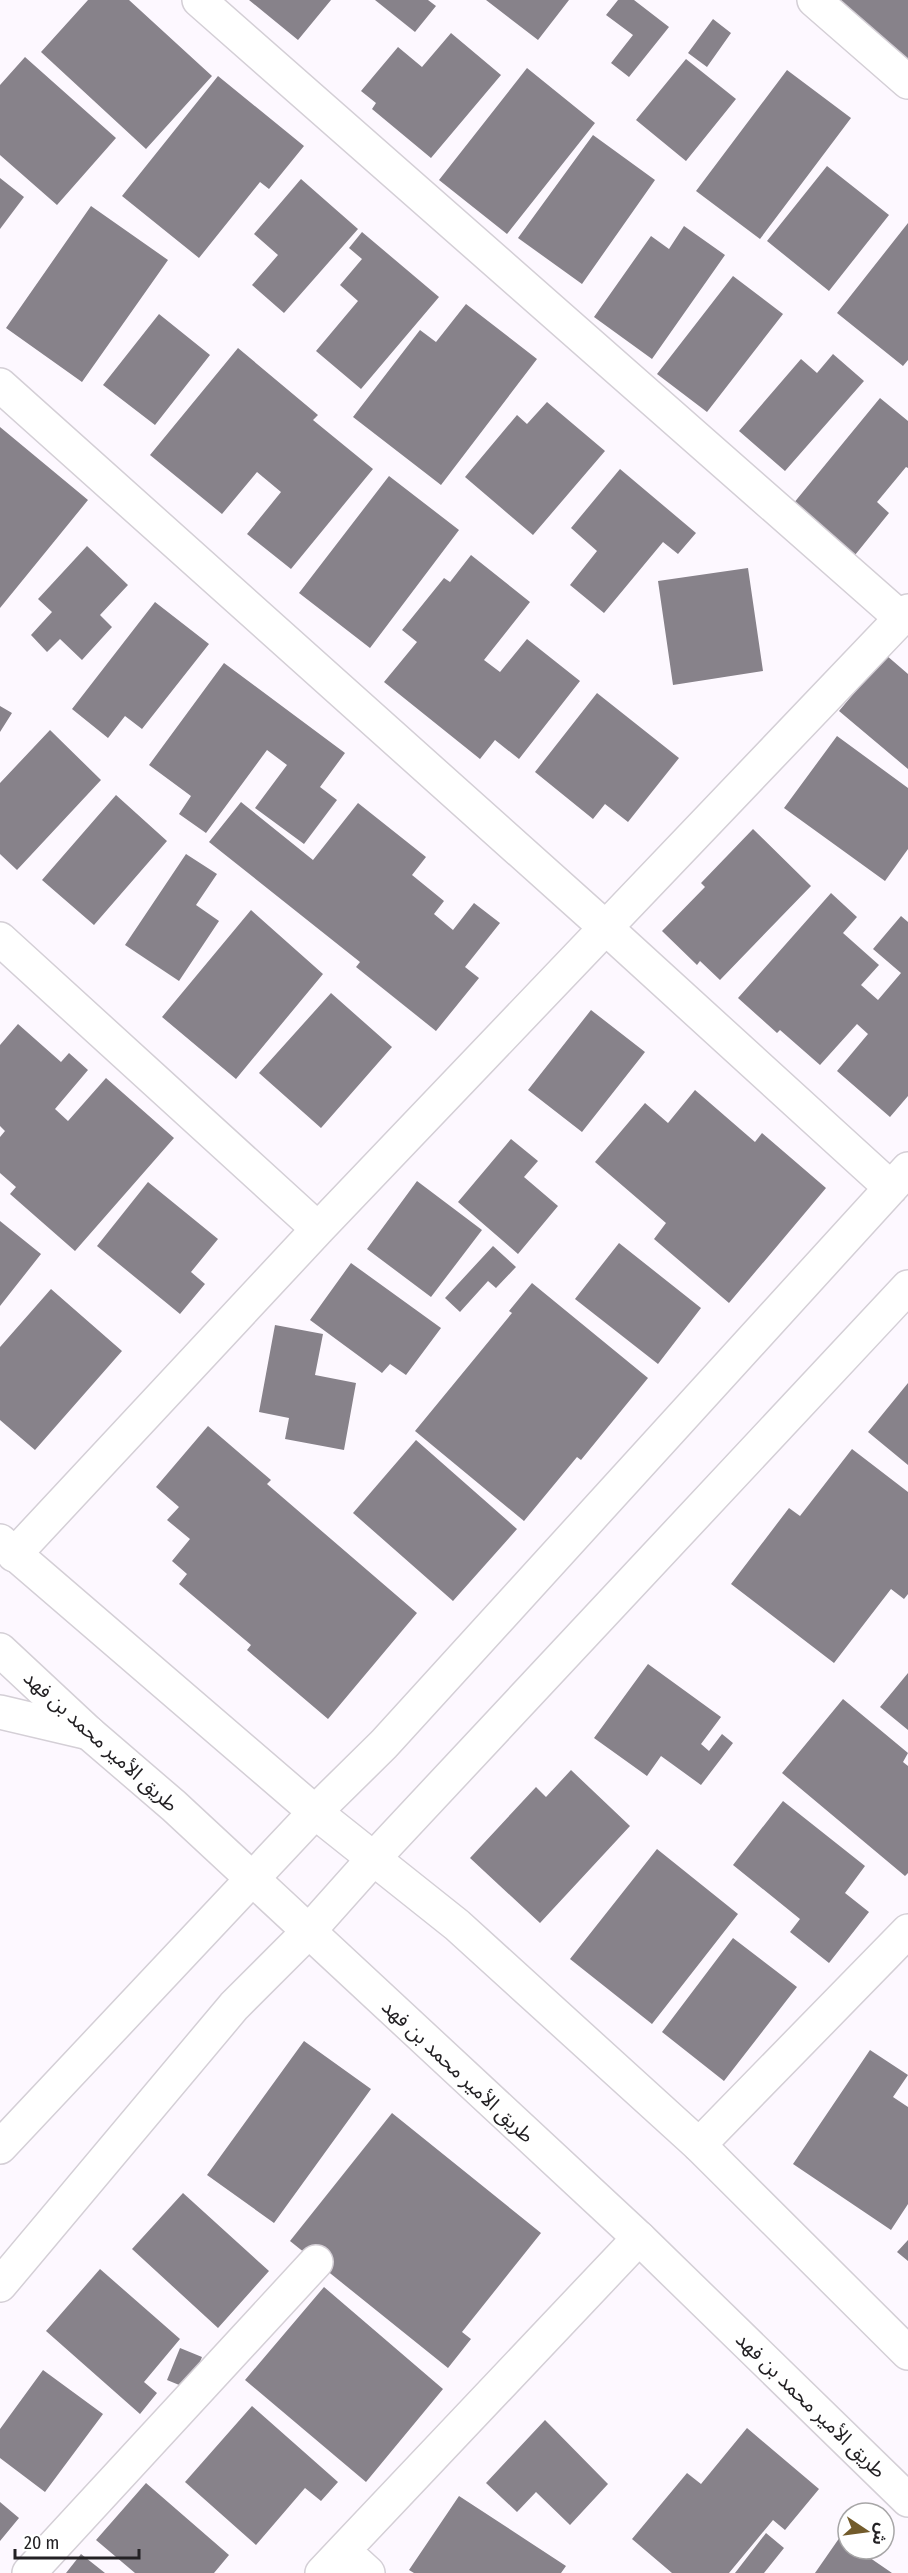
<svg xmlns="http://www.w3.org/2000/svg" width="908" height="2573" font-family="'Fira Sans Condensed','Noto Sans Arabic',sans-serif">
  <rect width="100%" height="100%" fill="#fdf8ff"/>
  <path fill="#87828a" d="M 88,0 L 129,0 L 212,76 L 146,149 L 41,52 Z
    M 249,0 L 331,0 L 298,40 Z
    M 375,0 L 428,0 L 436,6 L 415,32 Z
    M 486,0 L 569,0 L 538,40 Z
    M 618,0 L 634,0 L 669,27 L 629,77 L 611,63 L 633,35 L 606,15 Z
    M 840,0 L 908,0 L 908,63 L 845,9 L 847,6 Z
    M 713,19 L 731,33 L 707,67 L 688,53 Z
    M 451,33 L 501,75 L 431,158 L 372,109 L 376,103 L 361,91 L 398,47 L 422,67 Z
    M 25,57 L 116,138 L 57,205 L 0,155 L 0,85 Z
    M 686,59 L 736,99 L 686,161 L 636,120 Z
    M 527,68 L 595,123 L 507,234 L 439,180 Z
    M 787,70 L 851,118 L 760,239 L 696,191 Z
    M 218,76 L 304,146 L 269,189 L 260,182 L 199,258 L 122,196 Z
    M 593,135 L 655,180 L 582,284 L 518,238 Z
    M 827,166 L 889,215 L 829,291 L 767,241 Z
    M 0,178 L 24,197 L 0,229 Z
    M 301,179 L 358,229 L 284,313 L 252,285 L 278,255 L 254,234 Z
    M 91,206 L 168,260 L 82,382 L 6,328 Z
    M 908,223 L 908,360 L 903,366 L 837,313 Z
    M 684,226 L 725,255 L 652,359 L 594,317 L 651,236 L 669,249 Z
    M 362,232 L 439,297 L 361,389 L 316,351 L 358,301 L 340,285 L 362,259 L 349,248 Z
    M 733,276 L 783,314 L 707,412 L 657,374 Z
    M 466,304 L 537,359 L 441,485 L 353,417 L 420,330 L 436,342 Z
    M 159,314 L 210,355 L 155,425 L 103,385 Z
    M 238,348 L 318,415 L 313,420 L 373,469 L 291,569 L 247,534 L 281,492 L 257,472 L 222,514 L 150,455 Z
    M 833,354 L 864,381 L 785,471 L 739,431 L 801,359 L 817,373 Z
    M 880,398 L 908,421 L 908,468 L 906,467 L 877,502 L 889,513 L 855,555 L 793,504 Z
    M 547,402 L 605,451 L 533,535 L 465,477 L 517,415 L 527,424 Z
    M 0,427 L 88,500 L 0,608 Z
    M 620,469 L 696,533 L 678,554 L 663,542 L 604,613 L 570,585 L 597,551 L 571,528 Z
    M 389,476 L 459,530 L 370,648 L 299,593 Z
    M 87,546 L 128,585 L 100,615 L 112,627 L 82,660 L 60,639 L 47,652 L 31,635 L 52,612 L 38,599 Z
    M 471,555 L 530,602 L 484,660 L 500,672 L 527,639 L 580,681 L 519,759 L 495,740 L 480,759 L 384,682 L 417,642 L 402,630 L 444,578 L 450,582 Z
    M 748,568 L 763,671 L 673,685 L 658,581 Z
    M 155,602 L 209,644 L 142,729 L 125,716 L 108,738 L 72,709 Z
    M 886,655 L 908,674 L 908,769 L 839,711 Z
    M 224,663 L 345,753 L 320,787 L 337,800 L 304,844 L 255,808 L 287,765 L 267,750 L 206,833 L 179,814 L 191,796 L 149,765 Z
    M 597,693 L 679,758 L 628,822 L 605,804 L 593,819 L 535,772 Z
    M 0,706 L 12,713 L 0,732 Z
    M 50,730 L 101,780 L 17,870 L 0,854 L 0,783 Z
    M 837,736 L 908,788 L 908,849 L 885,881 L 784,808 Z
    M 116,795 L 167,841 L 94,925 L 42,880 Z
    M 241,802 L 313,860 L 358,803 L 426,857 L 412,875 L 444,901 L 434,914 L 453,930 L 474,903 L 500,923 L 465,967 L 479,978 L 436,1031 L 356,967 L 360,962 L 209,842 Z
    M 753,829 L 811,886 L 720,980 L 700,961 L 697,965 L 662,931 L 705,887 L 701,883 Z
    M 186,854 L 217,874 L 196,905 L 219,921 L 179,981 L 125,945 Z
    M 831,893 L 857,917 L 843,933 L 879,965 L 861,985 L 878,1000 L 901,973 L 873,949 L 901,916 L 908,922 L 908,1096 L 890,1117 L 837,1071 L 868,1034 L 857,1024 L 820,1065 L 780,1030 L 777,1033 L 738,998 Z
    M 251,910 L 323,974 L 236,1079 L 162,1017 Z
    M 331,993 L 392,1047 L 321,1128 L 259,1073 Z
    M 591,1010 L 645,1052 L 582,1132 L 528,1090 Z
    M 18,1024 L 61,1062 L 69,1053 L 88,1070 L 55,1109 L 68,1121 L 106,1078 L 174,1138 L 75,1251 L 10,1194 L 16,1187 L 0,1173 L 0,1137 L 5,1131 L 0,1126 L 0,1045 Z
    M 695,1090 L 755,1142 L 762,1133 L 826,1188 L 729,1303 L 654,1239 L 666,1223 L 595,1162 L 645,1103 L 668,1123 Z
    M 511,1139 L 538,1161 L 524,1177 L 558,1206 L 518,1254 L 458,1202 Z
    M 417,1181 L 482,1230 L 431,1297 L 367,1249 Z
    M 148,1182 L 218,1239 L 191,1272 L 205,1284 L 180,1314 L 97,1246 Z
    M 0,1221 L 41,1254 L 0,1306 Z
    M 619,1243 L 701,1308 L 658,1364 L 575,1299 Z
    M 493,1246 L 516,1267 L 496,1288 L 488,1281 L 460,1312 L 445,1298 Z
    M 351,1263 L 441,1328 L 406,1375 L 390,1364 L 382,1373 L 310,1320 Z
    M 532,1283 L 648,1378 L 581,1460 L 577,1457 L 524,1521 L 415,1431 L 512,1313 L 509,1311 Z
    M 51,1289 L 122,1351 L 35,1450 L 0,1420 L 0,1347 Z
    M 275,1325 L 323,1334 L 315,1375 L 356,1383 L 344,1450 L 285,1439 L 289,1418 L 259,1412 Z
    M 908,1383 L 908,1465 L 868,1432 Z
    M 208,1426 L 271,1480 L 267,1484 L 417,1613 L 328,1719 L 247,1650 L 251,1645 L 179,1584 L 187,1574 L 172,1561 L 190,1539 L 167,1520 L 179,1507 L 156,1487 Z
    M 416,1440 L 517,1529 L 453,1601 L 353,1513 Z
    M 852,1449 L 908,1492 L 908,1594 L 904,1599 L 891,1589 L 834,1663 L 731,1584 L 789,1508 L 800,1516 Z
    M 648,1664 L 721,1717 L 701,1744 L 709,1751 L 722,1734 L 733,1743 L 701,1785 L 661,1756 L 647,1776 L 594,1738 Z
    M 908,1673 L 908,1730 L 880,1707 Z
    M 843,1699 L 908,1753 L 903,1762 L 908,1766 L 908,1873 L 905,1876 L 782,1773 Z
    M 571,1770 L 630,1826 L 540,1923 L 470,1858 L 536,1787 L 546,1797 Z
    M 783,1801 L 865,1866 L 845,1893 L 869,1912 L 829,1963 L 790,1932 L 800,1919 L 733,1865 Z
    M 657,1849 L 738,1914 L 652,2024 L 570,1959 Z
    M 733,1938 L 797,1987 L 724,2081 L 662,2032 Z
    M 304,2041 L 371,2089 L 274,2223 L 207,2175 Z
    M 870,2050 L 908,2075 L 893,2097 L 908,2107 L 908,2204 L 891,2230 L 793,2164 Z
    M 392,2113 L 541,2233 L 462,2332 L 471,2339 L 448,2368 L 290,2241 Z
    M 183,2193 L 269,2271 L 218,2328 L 132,2249 Z
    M 908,2240 L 908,2261 L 897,2252 Z
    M 100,2269 L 180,2339 L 144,2382 L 157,2393 L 140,2414 L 46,2331 Z
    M 324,2287 L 443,2389 L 366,2482 L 245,2380 Z
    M 180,2348 L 202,2357 L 189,2389 L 167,2380 Z
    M 43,2370 L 103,2414 L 45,2492 L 0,2458 L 0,2429 Z
    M 252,2406 L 338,2482 L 321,2501 L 305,2488 L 256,2545 L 185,2482 Z
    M 545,2420 L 608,2484 L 570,2525 L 536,2492 L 517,2512 L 486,2483 Z
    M 747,2428 L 819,2489 L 785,2530 L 773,2520 L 729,2573 L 672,2573 L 632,2539 L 687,2473 L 701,2484 Z
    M 146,2483 L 229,2555 L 214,2573 L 135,2573 L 96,2540 Z
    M 459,2496 L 566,2566 L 561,2573 L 414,2573 L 409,2570 Z
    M 0,2502 L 19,2518 L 0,2541 Z
    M 766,2533 L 784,2548 L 764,2573 L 735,2573 Z
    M 840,2537 L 848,2542 L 848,2549 L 857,2549 L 892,2573 L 815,2573 Z
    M 81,2554 L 105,2573 L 66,2573 Z"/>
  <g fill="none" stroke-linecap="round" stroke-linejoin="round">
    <g stroke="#d4cfd6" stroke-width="36">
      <path id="minor" d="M 199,0 L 901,618
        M 814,0 L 908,82
        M 0,385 L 606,928 L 891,1188
        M 0,939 L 318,1229
        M 14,1555 L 318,1229 L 908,611
        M 0,1712 L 89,1733
        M 699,2145 L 908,1931
        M 0,2147 L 315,1812 L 384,1744 L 908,1169
        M 0,2285 L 234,2006 L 308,1932 L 374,1858 L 908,1287
        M 344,2551 L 368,2573
        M 29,2573 L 316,2262
        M 322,2573 L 639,2238"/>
    </g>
    <g stroke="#d4cfd6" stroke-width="36">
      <path id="highway" d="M 0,1541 L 315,1812 L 457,1925 L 699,2145 L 908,2353
        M 0,1650 L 89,1733 L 174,1806 L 639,2238 L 908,2500"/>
    </g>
    <use href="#minor" stroke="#fff" stroke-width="33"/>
    <use href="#highway" stroke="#fff" stroke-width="33"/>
  </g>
  <g text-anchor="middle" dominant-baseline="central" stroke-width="4.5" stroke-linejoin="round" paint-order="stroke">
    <g font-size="20" fill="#232124" stroke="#fff">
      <text transform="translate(101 1741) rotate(42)">طريق الأمير محمد بن فهد</text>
      <text transform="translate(458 2071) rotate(43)">طريق الأمير محمد بن فهد</text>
      <text transform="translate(811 2405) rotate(44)">طريق الأمير محمد بن فهد</text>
    </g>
  </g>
  <g transform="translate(866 2531) rotate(103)"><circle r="28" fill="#ffffff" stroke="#a7a6a7" stroke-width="1.5"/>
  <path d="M0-4.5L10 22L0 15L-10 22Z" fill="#725b2b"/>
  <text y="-9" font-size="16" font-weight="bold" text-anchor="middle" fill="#232124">ش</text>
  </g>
  <path d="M15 2549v9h124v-9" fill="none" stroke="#232124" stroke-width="3"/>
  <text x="24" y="2549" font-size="18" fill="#232124" stroke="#ffffff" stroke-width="4.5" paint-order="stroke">20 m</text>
</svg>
